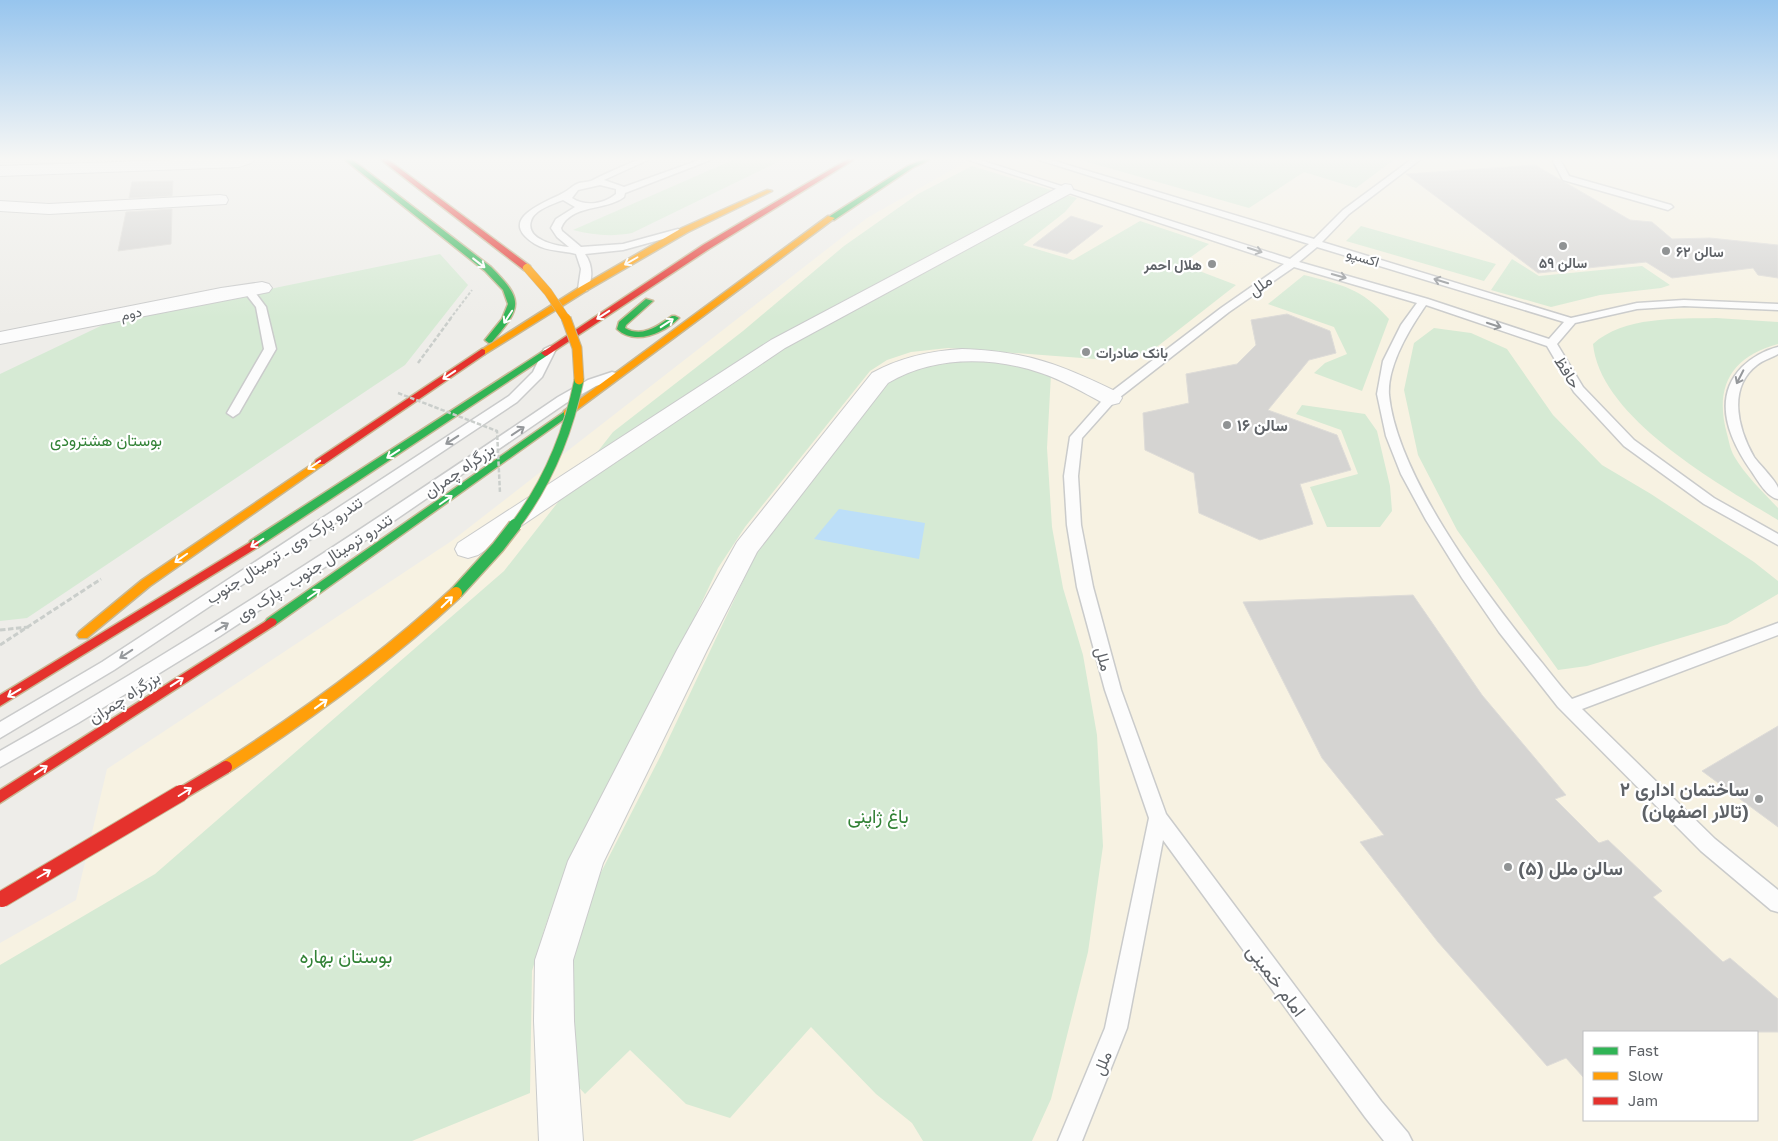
<svg xmlns="http://www.w3.org/2000/svg" width="1778" height="1141" font-family="'Golos Text',Vazirmatn,sans-serif">
  <rect width="100%" height="100%" fill="#eeede9"/>
  <path fill="#f7f2e2" fill-rule="evenodd" d="M 971,159 L 1778,159 L 1778,1141 L 0,1141 L 0,943 L 76,900 L 107,769 L 453,540 L 867,218 ZM 1584,1032 L 1757,1032 L 1757,1120 L 1584,1120 Z"/>
  <path fill="#d6ead4" d="M 735,159 L 784,159 L 632,233 C 610,237 594,235 573,230 Z
    M 1077,159 L 1395,159 L 1356,188 L 1304,172 L 1249,208 Z
    M 972,166 L 1077,198 L 1065,212 L 1023,245 L 1073,260 L 1140,221 L 1209,244 L 1181,264 L 1236,285 L 1149,353 L 1108,360 L 948,348 L 911,352 L 887,360 L 870,371 L 745,527 L 718,568 L 680,648 L 569,859 L 545,927 L 532,971 L 530,1093 L 412,1141 L 0,1141 L 0,965 L 155,874 L 504,571 L 613,432 L 743,331 L 844,246 L 918,194 Z
    M 1361,226 L 1496,264 L 1484,281 L 1346,241 Z
    M 440,254 L 468,285 L 405,365 L 27,618 L 0,621 L 0,374 L 109,322 Z
    M 1512,259 L 1539,276 L 1642,266 L 1670,285 L 1661,288 L 1600,295 L 1551,307 L 1491,290 Z
    M 1304,275 C 1343,285 1361,288 1389,319 L 1362,391 L 1314,373 L 1325,363 L 1347,354 L 1334,327 L 1268,304 Z
    M 1716,318 L 1778,322 L 1778,344 C 1731,357 1714,387 1727,434 C 1729,441 1730,449 1734,456 C 1745,475 1763,492 1778,508 L 1778,520 C 1719,484 1600,418 1593,344 C 1624,316 1676,319 1716,318 Z
    M 1434,328 L 1471,333 L 1507,349 L 1553,415 L 1602,465 L 1651,494 L 1754,562 L 1778,581 L 1778,594 L 1727,624 L 1587,666 L 1558,670 L 1457,530 L 1418,455 L 1404,390 L 1414,343 Z
    M 932,361 L 1001,361 L 1051,374 L 1047,448 L 1052,527 L 1063,588 L 1083,655 L 1097,735 L 1103,846 L 1088,952 L 1051,1099 L 1032,1141 L 923,1141 L 912,1123 L 876,1094 L 811,1027 L 730,1118 L 686,1104 L 630,1050 L 585,1094 L 548,1054 L 571,931 L 661,755 L 760,545 L 892,378 Z
    M 1302,405 L 1365,414 L 1377,431 L 1390,486 L 1392,511 L 1380,527 L 1327,527 L 1310,487 L 1358,474 L 1341,430 L 1296,414 Z"/>
  <path fill="#bddff8" d="M 839,509 L 925,523 L 919,559 L 814,539 Z"/>
  <path fill="#d5d4d2" stroke="#dedcd8" d="M 1535,165 L 1630,220 L 1652,222 L 1672,239 L 1710,238 L 1778,245 L 1778,278 L 1758,275 L 1753,268 L 1672,278 L 1646,262 L 1538,273 L 1406,174 Z
    M 173,181 L 172,196 L 129,198 L 132,182 Z
    M 172,209 L 171,244 L 118,251 L 126,212 Z
    M 1071,216 L 1103,226 L 1067,254 L 1033,245 Z
    M 1287,314 L 1330,331 L 1336,353 L 1309,360 L 1268,410 L 1337,435 L 1351,470 L 1300,484 L 1313,524 L 1260,540 L 1199,513 L 1194,473 L 1145,450 L 1143,413 L 1189,403 L 1186,374 L 1237,364 L 1256,345 L 1251,320 Z
    M 1413,595 L 1482,695 L 1566,795 L 1555,799 L 1599,843 L 1608,840 L 1662,891 L 1653,897 L 1723,962 L 1730,958 L 1778,999 L 1778,1032 L 1584,1032 L 1584,1078 L 1566,1058 L 1547,1066 L 1438,942 L 1360,842 L 1384,835 L 1322,758 L 1243,602 Z
    M 1778,726 L 1778,827 L 1702,771 Z"/>
  <g fill="none" stroke-linecap="round" stroke-linejoin="round">
    <g stroke="#cacbcb" stroke-width="3">
      <path id="lane" d="M 640,159 L 650,159 L 604,180 L 624,187 L 702,159 L 713,159 L 625,193 L 624,197 C 606,211 571,204 561,228 L 562,231 L 581,247 L 623,244 L 678,229 L 683,232 L 681,234 L 623,250 L 585,254 C 593,265 593,279 587,291 L 579,291 L 578,289 L 581,269 L 576,254 C 563,250 548,252 535,244 C 495,219 545,203 563,193 C 569,190 573,185 579,183 C 583,182 588,182 591,181 C 606,173 623,166 640,159 ZM 600,185 L 616,189 L 616,194 C 604,204 585,207 572,198 L 578,190 ZM 563,200 L 575,207 L 556,219 L 551,228 L 557,237 L 569,247 C 557,246 525,240 531,221 C 534,210 553,204 563,200 Z
        M 966,159 L 977,159 L 1290,259 L 1309,244 L 1036,159 L 1048,159 L 1314,239 L 1343,210 L 1412,159 L 1421,159 L 1349,214 L 1322,242 L 1571,318 L 1637,303 L 1684,300 L 1778,304 L 1778,310 L 1684,306 L 1637,309 L 1575,323 L 1557,344 L 1583,387 L 1634,440 L 1714,498 L 1778,534 L 1778,545 L 1704,504 L 1624,446 L 1574,392 L 1547,346 L 1426,305 C 1410,328 1387,366 1389,395 C 1397,475 1483,590 1533,652 C 1546,667 1558,684 1572,699 L 1778,623 L 1778,635 L 1582,709 L 1715,839 L 1778,890 L 1778,912 L 1771,910 L 1701,851 L 1558,707 L 1499,632 L 1462,578 L 1426,520 L 1401,474 L 1386,436 L 1377,394 L 1383,361 L 1401,325 L 1417,303 L 1294,267 L 1229,312 L 1115,401 L 1082,438 L 1078,476 L 1081,525 L 1093,587 L 1121,690 L 1166,814 L 1381,1101 L 1408,1133 L 1412,1141 L 1384,1141 L 1365,1117 L 1163,840 L 1127,1028 L 1082,1141 L 1058,1141 L 1105,1028 L 1149,818 L 1105,690 L 1077,587 L 1067,525 L 1064,476 L 1070,437 L 1107,395 L 1221,308 L 1284,264 ZM 1317,247 L 1564,322 L 1549,339 L 1428,299 L 1299,262 Z
        M 1552,159 L 1560,159 L 1569,176 L 1671,205 L 1673,207 L 1668,210 L 1563,180 Z
        M 247,286 L 251,287 L 266,307 L 276,349 L 239,413 L 233,417 L 227,413 L 264,349 L 256,307 L 242,289 Z
        M 550,346 L 556,349 L 542,377 L 517,402 L 114,670 L 0,738 L 0,722 L 102,662 L 509,396 L 533,372 L 544,349 Z
        M 1778,347 L 1778,354 C 1771,358 1763,360 1757,365 C 1727,388 1738,429 1754,457 C 1759,464 1777,482 1778,488 C 1778,491 1778,496 1778,499 C 1767,497 1758,481 1752,472 C 1730,441 1711,399 1742,367 C 1751,358 1765,350 1778,347 Z
        M 612,372 L 616,373 L 618,376 L 616,379 L 596,386 L 566,403 L 360,544 L 220,636 L 78,723 L 0,767 L 0,751 C 192,642 375,521 558,397 L 588,380 Z"/>
    </g>
    <g stroke="#cacbcb" stroke-width="2">
      <path id="street" d="M 204,159 L 255,159 L 253,162 L 239,167 L 0,176 L 0,166 Z
        M 1065,184 L 1071,185 L 1073,189 L 1071,193 L 785,348 L 478,555 L 468,558 L 458,555 L 455,549 L 458,543 L 771,340 Z
        M 220,195 L 226,196 L 228,200 L 226,204 L 49,214 L 0,211 L 0,201 L 49,204 Z
        M 262,282 L 269,284 L 272,288 L 269,292 L 0,344 L 0,332 L 221,288 Z
        M 962,349 C 1027,351 1062,365 1119,393 L 1122,398 L 1119,403 L 1111,405 L 1103,403 C 1083,392 1062,380 1041,373 C 991,356 933,356 888,383 L 757,552 L 707,650 L 603,863 L 573,960 L 574,1021 L 583,1141 L 539,1141 L 534,1021 L 535,960 L 568,861 L 677,650 L 737,542 L 872,373 C 901,357 930,351 962,349 Z"/>
    </g>
    <g stroke="#c7b895" stroke-width="3">
      <path id="fast" d="M 344,159 L 351,159 L 491,267 C 524,300 522,307 492,342 L 489,343 L 485,340 L 502,319 L 508,304 L 503,290 L 485,271 Z
        M 924,159 L 931,159 L 912,168 L 834,220 L 827,218 L 908,166 Z
        M 646,299 L 653,301 L 626,325 L 625,328 C 642,338 658,326 672,316 L 675,316 L 679,318 C 664,333 635,346 617,329 L 619,322 Z
        M 545,350 L 548,351 L 548,355 L 258,547 L 250,547 L 249,544 L 250,541 Z
        M 567,410 L 572,413 L 570,415 L 275,625 L 267,625 L 265,622 L 267,619 Z"/>
    </g>
    <g stroke="#c7b895" stroke-width="3">
      <path id="slow" d="M 767,190 L 772,191 L 688,232 L 586,291 L 485,354 L 479,354 L 478,352 L 580,287 L 682,228 Z
        M 828,216 L 835,218 L 570,415 L 564,415 L 564,411 Z
        M 320,459 L 324,460 L 325,462 L 324,464 L 150,586 L 87,638 L 79,638 L 77,635 L 79,632 L 142,580 Z"/>
    </g>
    <g stroke="#c7b895" stroke-width="3">
      <path id="jam" d="M 380,159 L 387,159 L 530,266 L 530,270 L 524,270 Z
        M 848,159 L 855,159 L 709,249 L 548,355 L 545,356 L 541,353 L 703,245 Z
        M 482,349 L 485,350 L 485,354 L 324,464 L 316,464 L 315,462 L 316,460 Z
        M 254,540 L 258,541 L 259,544 L 258,547 L 0,706 L 0,695 Z
        M 271,618 L 275,619 L 277,622 L 275,625 L 0,803 L 0,790 Z"/>
    </g>
    <path stroke="#cacecb" stroke-width="2" stroke-dasharray="3 2" stroke-linecap="butt" d="M 450,319 L 472,290"/>
    <path stroke="#cacecb" stroke-width="2.5" stroke-dasharray="4.5 2" stroke-linecap="butt" d="M 418,363 L 451,318"/>
    <path stroke="#cacecb" stroke-width="3" stroke-dasharray="5.5 2.5" stroke-linecap="butt" d="M 0,630 L 29,627
      M 0,645 L 101,579"/>
    <use href="#lane" fill="#fcfcfc" fill-rule="evenodd"/>
    <use href="#street" fill="#fcfcfc" fill-rule="evenodd"/>
    <use href="#fast" fill="#30b455" fill-rule="evenodd"/>
    <use href="#slow" fill="#ff9f0a" fill-rule="evenodd"/>
    <use href="#jam" fill="#e5322d" fill-rule="evenodd"/>
    <g stroke="#c7b895" stroke-width="11" stroke-linecap="butt">
      <path id="fast-bridge-far1" d="M 514,527 C 548,483 568,433 579,380"/>
    </g>
    <g stroke="#c7b895" stroke-width="15" stroke-linecap="butt">
      <path id="fast-bridge" d="M 456,593 L 498,547 L 515,525"/>
    </g>
    <g stroke="#c7b895" stroke-width="9" stroke-linecap="butt">
      <path id="slow-bridge-far2" d="M 527,268 L 548,292 L 566,319"/>
    </g>
    <g stroke="#c7b895" stroke-width="11" stroke-linecap="butt">
      <path id="slow-bridge-far1" d="M 566,318 L 577,348 L 579,380"/>
    </g>
    <g stroke="#c7b895" stroke-width="15" stroke-linecap="butt">
      <path id="slow-bridge" d="M 226,767 C 307,715 385,659 456,593"/>
    </g>
    <g stroke="#c7b895" stroke-width="15" stroke-linecap="butt">
      <path id="jam-bridge-far1" d="M 179,795 L 226,767"/>
    </g>
    <g stroke="#c7b895" stroke-width="18" stroke-linecap="butt">
      <path id="jam-bridge" d="M 2,899 L 181,793"/>
    </g>
    <path stroke="#cacecb" stroke-width="2.5" stroke-dasharray="4.5 2" stroke-linecap="butt" d="M 398,393 L 497,431 L 500,493"/>
    <use href="#fast-bridge-far1" stroke="#30b455" stroke-width="9"/>
    <use href="#fast-bridge" stroke="#30b455" stroke-width="12"/>
    <use href="#slow-bridge-far2" stroke="#ff9f0a" stroke-width="8"/>
    <use href="#slow-bridge-far1" stroke="#ff9f0a" stroke-width="9"/>
    <use href="#slow-bridge" stroke="#ff9f0a" stroke-width="12"/>
    <use href="#jam-bridge-far1" stroke="#e5322d" stroke-width="12"/>
    <use href="#jam-bridge" stroke="#e5322d" stroke-width="16"/>
  </g>
  <defs><path id="oneway-shaft" d="M-6 0H5M1.5-3L5.5 0L1.5 3" fill="none" stroke-width="1.6" stroke-linecap="round" stroke-linejoin="round" transform="scale(1.25)"/></defs>
  <g stroke="#95989b">
    <use href="#oneway-shaft" transform="translate(1255 250) rotate(18)"/>
    <use href="#oneway-shaft" transform="translate(1339 276) rotate(16)"/>
    <use href="#oneway-shaft" transform="translate(1441 281) rotate(-163)"/>
    <use href="#oneway-shaft" transform="translate(1494 325) rotate(18)"/>
    <use href="#oneway-shaft" transform="translate(1740 377) rotate(117)"/>
    <use href="#oneway-shaft" transform="translate(518 431) rotate(-34)"/>
    <use href="#oneway-shaft" transform="translate(452 440) rotate(147)"/>
    <use href="#oneway-shaft" transform="translate(222 627) rotate(-31)"/>
    <use href="#oneway-shaft" transform="translate(126 654) rotate(147)"/>
  </g>
  <g stroke="#fff">
    <use href="#oneway-shaft" transform="translate(631 261) rotate(150)"/>
    <use href="#oneway-shaft" transform="translate(479 263) rotate(38)"/>
    <use href="#oneway-shaft" transform="translate(603 315) rotate(147)"/>
    <use href="#oneway-shaft" transform="translate(508 317) rotate(123)"/>
    <use href="#oneway-shaft" transform="translate(667 323) rotate(-33)"/>
    <use href="#oneway-shaft" transform="translate(449 375) rotate(146)"/>
    <use href="#oneway-shaft" transform="translate(393 454) rotate(147)"/>
    <use href="#oneway-shaft" transform="translate(314 465) rotate(146)"/>
    <use href="#oneway-shaft" transform="translate(446 500) rotate(-35)"/>
    <use href="#oneway-shaft" transform="translate(257 543) rotate(147)"/>
    <use href="#oneway-shaft" transform="translate(181 558) rotate(145)"/>
    <use href="#oneway-shaft" transform="translate(314 594) rotate(-35)"/>
    <use href="#oneway-shaft" transform="translate(447 602) rotate(-44)"/>
    <use href="#oneway-shaft" transform="translate(177 682) rotate(-33)"/>
    <use href="#oneway-shaft" transform="translate(14 693) rotate(149)"/>
    <use href="#oneway-shaft" transform="translate(321 704) rotate(-36)"/>
    <use href="#oneway-shaft" transform="translate(41 770) rotate(-33)"/>
    <use href="#oneway-shaft" transform="translate(185 792) rotate(-32)"/>
    <use href="#oneway-shaft" transform="translate(44 874) rotate(-30)"/>
  </g>
  <linearGradient id="sky" x2="0" y2="1"><stop stop-color="#97c5ee"/><stop offset="0.5" stop-color="#f7f7f5"/><stop offset="1" stop-color="#f7f7f5" stop-opacity="0"/></linearGradient>
  <rect width="1778" height="318" fill="url(#sky)"/>
  <g fill="#909394" stroke="#fff" stroke-width="2">
    <circle cx="1563" cy="246" r="5"/>
    <circle cx="1666" cy="251" r="5"/>
    <circle cx="1212" cy="264" r="5"/>
    <circle cx="1086" cy="352" r="5"/>
    <circle cx="1227" cy="425" r="5"/>
    <circle cx="1759" cy="799" r="5"/>
    <circle cx="1508" cy="867" r="5"/>
  </g>
  <g text-anchor="middle" dominant-baseline="central" stroke-width="4.5" stroke-linejoin="round" paint-order="stroke">
    <g font-size="14" font-weight="bold" fill="#5e6267" stroke="#fff" text-anchor="start">
      <text x="1676" y="251">سالن ۶۲</text>
      <text x="1563" y="262" text-anchor="middle">سالن ۵۹</text>
      <text x="1202" y="264" text-anchor="end">هلال احمر</text>
      <text x="1096" y="352">بانک صادرات</text>
    </g>
    <g font-size="14" fill="#5e6267" stroke="#fff">
      <text transform="translate(1363 257) rotate(17)">اکسپو</text>
      <text transform="translate(131 313) rotate(-12)">دوم</text>
    </g>
    <g font-size="16" fill="#5e6267" stroke="#fff">
      <text transform="translate(1260 285) rotate(-35)">ملل</text>
      <text transform="translate(1568 372) rotate(58)">حافظ</text>
      <text transform="translate(459 470) rotate(-35)">بزرگراه چمران</text>
      <text transform="translate(284 550) rotate(-33)">تندرو پارک وی ـ ترمینال جنوب</text>
      <text transform="translate(314 567) rotate(-33)">تندرو ترمینال جنوب ـ پارک وی</text>
      <text transform="translate(1104 659) rotate(75)">ملل</text>
      <text transform="translate(124 697) rotate(-33)">بزرگراه چمران</text>
      <text transform="translate(1102 1063) rotate(-68)">ملل</text>
    </g>
    <g font-size="16" font-weight="bold" fill="#5e6267" stroke="#fff" text-anchor="start">
      <text x="1237" y="425">سالن ۱۶</text>
    </g>
    <g font-size="16" fill="#328236" stroke="#fff">
      <text x="106" y="440">بوستان هشترودی</text>
    </g>
    <g font-size="19" font-weight="bold" fill="#5e6267" stroke="#fff" text-anchor="end">
      <text x="1749" y="788">ساختمان اداری ۲<tspan x="1749" dy="22">(تالار اصفهان)</tspan></text>
      <text x="1518" y="867" text-anchor="start">(۵) سالن ملل</text>
    </g>
    <g font-size="19" fill="#328236" stroke="#fff">
      <text x="878" y="815">باغ ژاپنی</text>
      <text x="346" y="955">بوستان بهاره</text>
    </g>
    <g font-size="19" fill="#5e6267" stroke="#fff">
      <text transform="translate(1277 980) rotate(53)">امام خمینی</text>
    </g>
  </g>
  <rect x="1583" y="1031" width="175" height="90" fill="#ffffff" stroke="#bfc0c2"/>
  <rect x="1593" y="1047" width="25" height="8" fill="#30b455" stroke="#bfc0c2"/>
  <text x="1628" y="1056" font-size="15" fill="#5e6267">Fast</text>
  <rect x="1593" y="1072" width="25" height="8" fill="#ff9f0a" stroke="#bfc0c2"/>
  <text x="1628" y="1081" font-size="15" fill="#5e6267">Slow</text>
  <rect x="1593" y="1097" width="25" height="8" fill="#e5322d" stroke="#bfc0c2"/>
  <text x="1628" y="1106" font-size="15" fill="#5e6267">Jam</text>
</svg>
